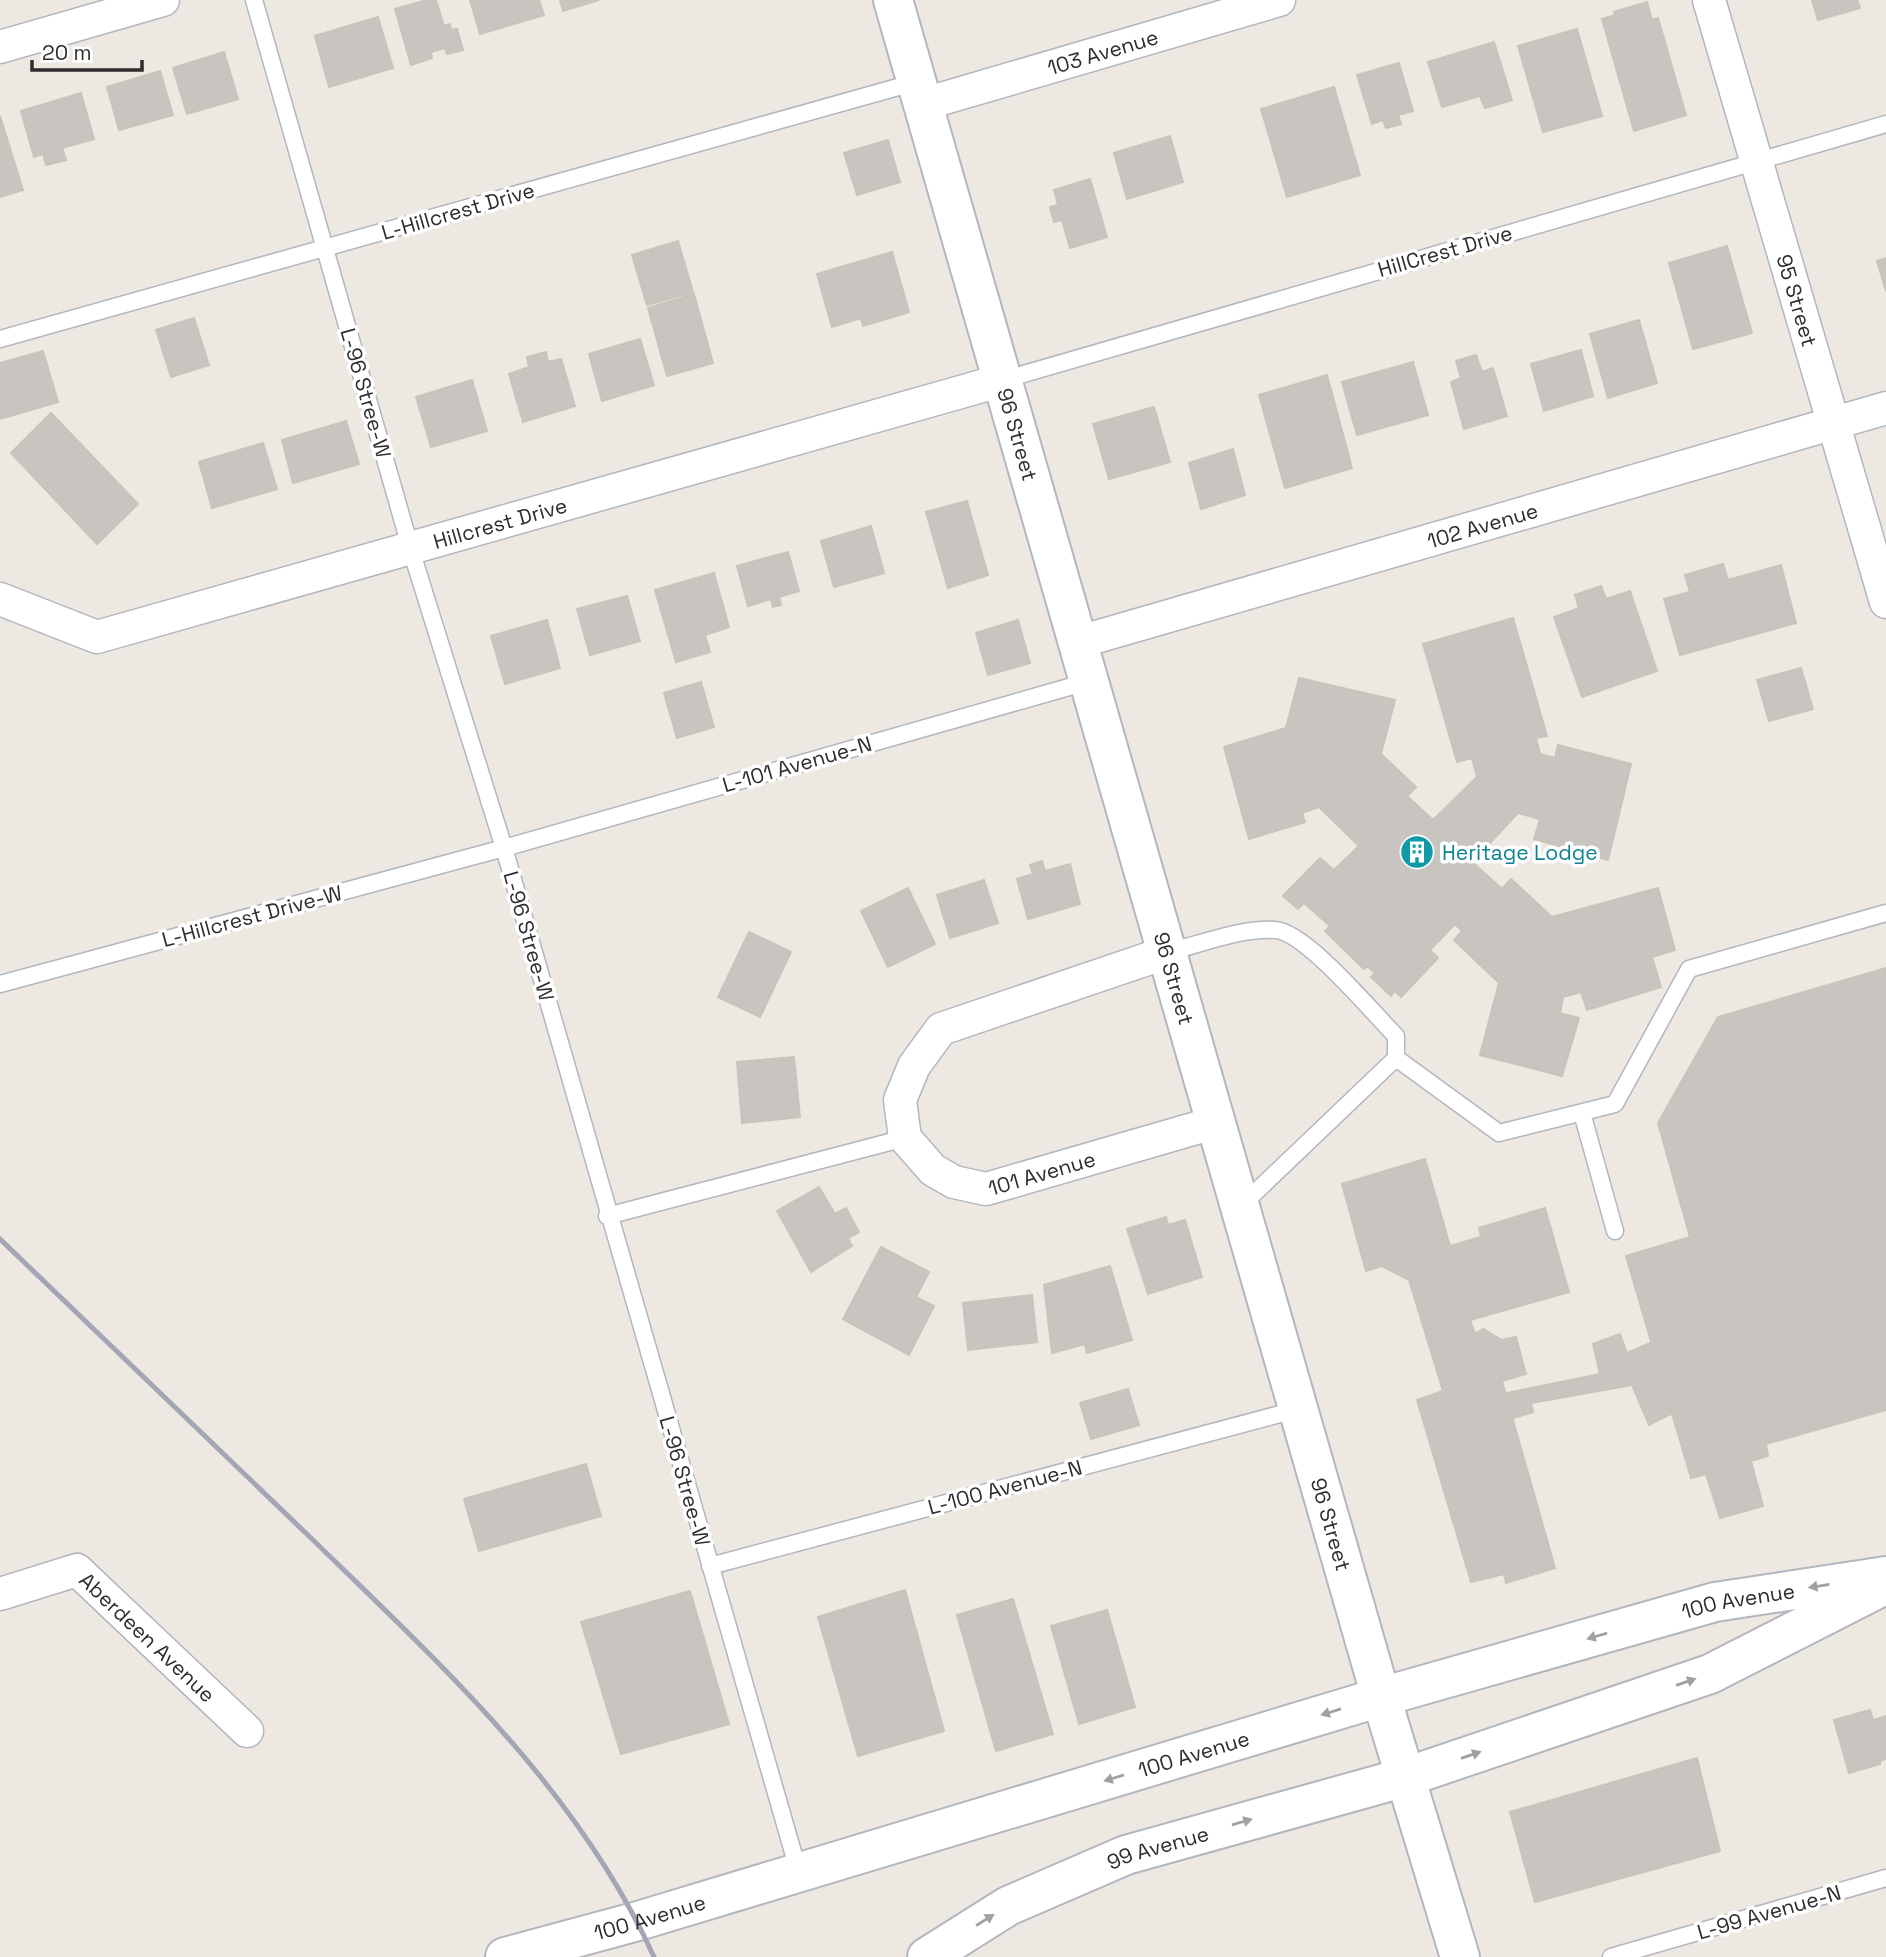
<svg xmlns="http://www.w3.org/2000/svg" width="1886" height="1957" font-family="'Space Grotesk',sans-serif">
  <rect width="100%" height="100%" fill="#ede8e1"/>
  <path fill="#c8c5c0" stroke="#c8c4ba" stroke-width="2" d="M 427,0 L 436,0 L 444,26 L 450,24 L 451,30 L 457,29 L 463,50 L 447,54 L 445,48 L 431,52 L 432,58 L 411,65 L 395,9 Z
    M 470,0 L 539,0 L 544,15 L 480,34 Z
    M 560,0 L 599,0 L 563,11 Z
    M 1812,0 L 1857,0 L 1860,8 L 1818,20 Z
    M 1647,2 L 1652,20 L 1658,18 L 1686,115 L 1634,131 L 1602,19 L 1615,15 L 1614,12 Z
    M 378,17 L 393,68 L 329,87 L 315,36 Z
    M 1577,29 L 1602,116 L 1543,132 L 1518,46 Z
    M 1494,42 L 1512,100 L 1485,108 L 1480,96 L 1442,107 L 1428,62 Z
    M 224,52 L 238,99 L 187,114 L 173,68 Z
    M 1399,63 L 1413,111 L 1398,115 L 1401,124 L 1386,128 L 1383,120 L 1372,124 L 1357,75 Z
    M 160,71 L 173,115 L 119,130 L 107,87 Z
    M 1334,87 L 1360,175 L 1287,197 L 1261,109 Z
    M 81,93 L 94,139 L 62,148 L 66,160 L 46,165 L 43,154 L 34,157 L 21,111 Z
    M 0,116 L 23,190 L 0,197 Z
    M 1170,136 L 1183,182 L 1127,199 L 1114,153 Z
    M 888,140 L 900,182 L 857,195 L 844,153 Z
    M 1090,179 L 1107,237 L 1070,248 L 1062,220 L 1054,222 L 1050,207 L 1058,205 L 1054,190 Z
    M 678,241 L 693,292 L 647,305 L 632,255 Z
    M 1727,246 L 1752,333 L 1693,349 L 1669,263 Z
    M 892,252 L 909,312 L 863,326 L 861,318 L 832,327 L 817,274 Z
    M 1886,258 L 1886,291 L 1877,261 Z
    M 694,294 L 713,363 L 667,376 L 648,308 Z
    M 194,318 L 209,365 L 171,377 L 156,330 Z
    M 1639,320 L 1657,383 L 1608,398 L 1590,334 Z
    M 640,339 L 654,385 L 602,401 L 589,354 Z
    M 1581,350 L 1593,396 L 1544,411 L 1531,364 Z
    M 43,351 L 58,402 L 0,419 L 0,363 Z
    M 546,352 L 548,362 L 561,359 L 575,406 L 523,422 L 509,374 L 529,367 L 527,357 Z
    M 1476,355 L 1482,372 L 1493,368 L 1507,416 L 1464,429 L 1451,382 L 1461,378 L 1456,361 Z
    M 1413,362 L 1428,415 L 1357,435 L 1342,382 Z
    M 1327,375 L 1352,468 L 1285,488 L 1259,395 Z
    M 472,380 L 487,431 L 431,447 L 416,397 Z
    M 1154,407 L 1170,462 L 1109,479 L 1093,424 Z
    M 51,413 L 138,504 L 97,544 L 11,453 Z
    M 346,421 L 359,464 L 293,483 L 282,440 Z
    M 263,443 L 277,489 L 212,508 L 199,462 Z
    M 1233,449 L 1245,495 L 1201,509 L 1189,463 Z
    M 967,501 L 988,575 L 948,588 L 926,512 Z
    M 871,526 L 884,573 L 834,587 L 821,541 Z
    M 788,552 L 799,591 L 779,597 L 781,605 L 773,607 L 771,599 L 748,606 L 737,566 Z
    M 1723,564 L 1728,580 L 1781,565 L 1796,623 L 1680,655 L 1664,599 L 1690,592 L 1685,575 Z
    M 714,573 L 729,627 L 705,635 L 710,652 L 676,662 L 655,590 Z
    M 1601,586 L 1606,599 L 1630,591 L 1657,671 L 1582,697 L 1554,617 L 1579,608 L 1575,595 Z
    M 627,596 L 640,641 L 590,655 L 577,609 Z
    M 1513,618 L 1547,736 L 1536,738 L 1540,754 L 1555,758 L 1558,745 L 1631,764 L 1608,860 L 1534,839 L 1540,819 L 1518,813 L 1472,862 L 1502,889 L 1511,879 L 1552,917 L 1658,888 L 1675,950 L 1652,957 L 1661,987 L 1587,1010 L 1581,992 L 1563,997 L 1560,1013 L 1579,1018 L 1562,1076 L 1480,1055 L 1499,983 L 1454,940 L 1462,931 L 1455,924 L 1430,950 L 1438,958 L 1401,997 L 1395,991 L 1391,996 L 1371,977 L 1375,973 L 1367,966 L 1364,969 L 1325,931 L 1330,926 L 1304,903 L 1298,909 L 1283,896 L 1320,858 L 1334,870 L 1359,846 L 1319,807 L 1302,813 L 1305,822 L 1249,839 L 1224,747 L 1286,728 L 1299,678 L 1395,700 L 1381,754 L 1416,787 L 1407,796 L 1433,820 L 1477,777 L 1472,758 L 1457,762 L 1423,644 Z
    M 547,620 L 560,668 L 505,684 L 491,636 Z
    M 1018,620 L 1030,663 L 988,675 L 976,633 Z
    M 1801,668 L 1813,709 L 1769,721 L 1757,680 Z
    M 701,682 L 714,727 L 677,738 L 664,693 Z
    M 1042,861 L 1045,871 L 1070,864 L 1080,904 L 1028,919 L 1017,879 L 1033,874 L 1030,865 Z
    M 984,880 L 998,923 L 950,938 L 937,895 Z
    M 908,888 L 935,944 L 888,967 L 861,911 Z
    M 749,932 L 791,952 L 760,1017 L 718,997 Z
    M 1886,968 L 1886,1410 L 1766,1444 L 1768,1456 L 1751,1461 L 1763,1506 L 1720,1518 L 1706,1474 L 1691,1478 L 1626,1256 L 1690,1237 L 1658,1123 L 1718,1017 Z
    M 794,1057 L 800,1117 L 742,1123 L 737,1062 Z
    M 1425,1159 L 1450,1246 L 1481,1237 L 1479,1228 L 1545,1208 L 1569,1292 L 1470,1320 L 1475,1334 L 1483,1329 L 1502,1340 L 1516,1337 L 1526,1374 L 1502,1381 L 1555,1568 L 1506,1583 L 1504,1574 L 1471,1582 L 1417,1400 L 1443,1391 L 1409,1280 L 1382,1266 L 1366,1271 L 1342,1184 Z
    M 819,1187 L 835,1214 L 846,1208 L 859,1232 L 848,1238 L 852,1246 L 811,1272 L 777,1211 Z
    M 1166,1217 L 1168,1225 L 1185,1220 L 1202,1277 L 1148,1294 L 1127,1229 Z
    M 881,1247 L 929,1272 L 916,1297 L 934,1306 L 909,1355 L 843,1319 Z
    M 1110,1266 L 1132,1340 L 1087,1353 L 1085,1344 L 1052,1353 L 1044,1285 Z
    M 1032,1295 L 1037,1342 L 968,1350 L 963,1303 Z
    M 1620,1334 L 1627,1353 L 1650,1343 L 1671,1414 L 1649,1425 L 1632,1385 L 1531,1403 L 1533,1412 L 1514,1418 L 1507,1393 L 1600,1374 L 1593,1344 Z
    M 1128,1389 L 1139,1425 L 1091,1439 L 1080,1403 Z
    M 586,1464 L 601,1516 L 479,1551 L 464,1499 Z
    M 905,1590 L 944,1731 L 858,1756 L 818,1617 Z
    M 690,1591 L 729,1724 L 621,1754 L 581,1622 Z
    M 1013,1599 L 1053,1734 L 996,1751 L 957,1615 Z
    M 1107,1610 L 1135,1707 L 1079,1724 L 1051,1626 Z
    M 1870,1710 L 1873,1720 L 1886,1716 L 1886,1759 L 1880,1761 L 1880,1764 L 1849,1773 L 1834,1720 Z
    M 1697,1758 L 1720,1851 L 1535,1902 L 1510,1812 Z"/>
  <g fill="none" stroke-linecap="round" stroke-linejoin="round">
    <g stroke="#b4b6bf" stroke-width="19">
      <path id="service" d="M 254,0 L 411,550 L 504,848 L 799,1873
        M 0,339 L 916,82
        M 1003,380 L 1886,124
        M 1168,952 C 1201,944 1240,928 1275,930 C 1305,931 1372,1012 1396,1036 L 1396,1058 L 1241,1206
        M 0,984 L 504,848 L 1090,681
        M 1396,1058 L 1499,1133 L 1615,1104 L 1689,969 L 1886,913
        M 1582,1113 L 1615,1231
        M 607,1216 L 905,1138
        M 710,1566 L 1299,1409
        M 1611,1957 L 1886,1878"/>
    </g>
    <g stroke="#b4b6bf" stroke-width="35">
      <g id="minor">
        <path id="s1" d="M 1709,0 L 1886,602"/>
        <path d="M 0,47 L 163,0"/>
        <path id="s2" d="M 924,104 L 1279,0"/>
        <path id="s3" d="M 0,599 L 97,637 L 1003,380"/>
        <path id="s4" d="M 1079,642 L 1886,408"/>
        <path id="s5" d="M 1168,952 L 941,1029 L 914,1066 L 900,1100 L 905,1138 L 933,1170 L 954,1182 L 986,1189 L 1217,1122"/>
        <path id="s6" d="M 0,1594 L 77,1570 L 247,1731"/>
      </g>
    </g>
    <g stroke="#b4b6bf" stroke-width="42">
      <g id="tertiary">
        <path id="s7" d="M 893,0 L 1381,1697 L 1460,1957"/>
      </g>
    </g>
    <g stroke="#b4b6bf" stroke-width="42">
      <g id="secondary">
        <path id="s8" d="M 505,1957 L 638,1921 L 1381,1697 L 1715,1602 L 1886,1576"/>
        <path id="s9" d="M 927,1957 L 1008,1906 L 1126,1855 L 1406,1777 L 1710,1674 L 1881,1587"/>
      </g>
    </g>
    <use href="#service" stroke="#fff" stroke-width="16"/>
    <use href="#minor" stroke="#fff" stroke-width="32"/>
    <use href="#tertiary" stroke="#fff" stroke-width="38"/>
    <use href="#secondary" stroke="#fff" stroke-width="38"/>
    <path stroke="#a4a6b5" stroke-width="5" d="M 0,1239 C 104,1339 208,1439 312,1539 C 441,1665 578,1789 654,1957"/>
  </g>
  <defs><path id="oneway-solid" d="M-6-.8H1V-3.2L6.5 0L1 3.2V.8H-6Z" transform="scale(1.75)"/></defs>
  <g fill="#a0a0a0">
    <use href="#oneway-solid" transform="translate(1819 1586) rotate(171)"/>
    <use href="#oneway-solid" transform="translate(1597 1636) rotate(164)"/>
    <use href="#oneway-solid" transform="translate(1686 1682) rotate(-19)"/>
    <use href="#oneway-solid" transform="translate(1331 1712) rotate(163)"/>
    <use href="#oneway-solid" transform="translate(1471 1755) rotate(-19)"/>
    <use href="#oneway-solid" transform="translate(1114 1778) rotate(163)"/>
    <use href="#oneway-solid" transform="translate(1242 1822) rotate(-16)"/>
    <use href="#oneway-solid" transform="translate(985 1920) rotate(-32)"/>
  </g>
  <defs>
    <g id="building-disc" transform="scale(1.75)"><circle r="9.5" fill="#0f9aa8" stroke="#fff"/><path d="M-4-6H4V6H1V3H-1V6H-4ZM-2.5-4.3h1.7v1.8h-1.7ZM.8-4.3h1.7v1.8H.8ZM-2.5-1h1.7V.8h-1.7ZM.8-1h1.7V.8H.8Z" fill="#fff"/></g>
  </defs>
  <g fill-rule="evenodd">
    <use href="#building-disc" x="1417" y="852"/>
  </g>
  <g text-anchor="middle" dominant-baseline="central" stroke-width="7" stroke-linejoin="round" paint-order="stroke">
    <g font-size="21" fill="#2d2d2d" stroke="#fff">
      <text stroke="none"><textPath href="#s2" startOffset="186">103 Avenue</textPath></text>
      <text transform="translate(458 211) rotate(-16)">L-Hillcrest Drive</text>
      <text transform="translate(1445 251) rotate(-16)">HillCrest Drive</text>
      <text stroke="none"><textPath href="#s1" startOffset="313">95 Street</textPath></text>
      <text transform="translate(366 393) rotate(74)">L-96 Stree-W</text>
      <text stroke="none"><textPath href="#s7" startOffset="452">96 Street</textPath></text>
      <text stroke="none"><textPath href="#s3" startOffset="523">Hillcrest Drive</textPath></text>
      <text stroke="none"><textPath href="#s4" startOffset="420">102 Avenue</textPath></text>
      <text transform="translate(797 764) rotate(-16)">L-101 Avenue-N</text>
      <text transform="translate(252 916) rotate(-15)">L-Hillcrest Drive-W</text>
      <text transform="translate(529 936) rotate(74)">L-96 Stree-W</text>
      <text stroke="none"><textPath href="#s7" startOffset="1018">96 Street</textPath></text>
      <text stroke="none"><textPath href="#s5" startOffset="518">101 Avenue</textPath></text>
      <text transform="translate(685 1481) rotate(74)">L-96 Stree-W</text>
      <text transform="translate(1005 1487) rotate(-15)">L-100 Avenue-N</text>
      <text stroke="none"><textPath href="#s7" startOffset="1586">96 Street</textPath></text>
      <text stroke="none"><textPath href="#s8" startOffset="1284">100 Avenue</textPath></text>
      <text stroke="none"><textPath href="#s6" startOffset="178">Aberdeen Avenue</textPath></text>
      <text stroke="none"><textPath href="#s8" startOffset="718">100 Avenue</textPath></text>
      <text stroke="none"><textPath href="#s9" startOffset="257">99 Avenue</textPath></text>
      <text transform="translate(1769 1912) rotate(-16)">L-99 Avenue-N</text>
      <text stroke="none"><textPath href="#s8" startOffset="150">100 Avenue</textPath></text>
    </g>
    <g font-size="21" fill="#0d838f" stroke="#fff" text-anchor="start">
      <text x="1442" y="852">Heritage Lodge</text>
    </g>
  </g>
  <path d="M32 60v10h110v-10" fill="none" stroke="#2d2d2d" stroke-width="3.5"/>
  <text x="42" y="60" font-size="21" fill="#2d2d2d" stroke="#ffffff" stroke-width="5" paint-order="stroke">20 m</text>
</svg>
